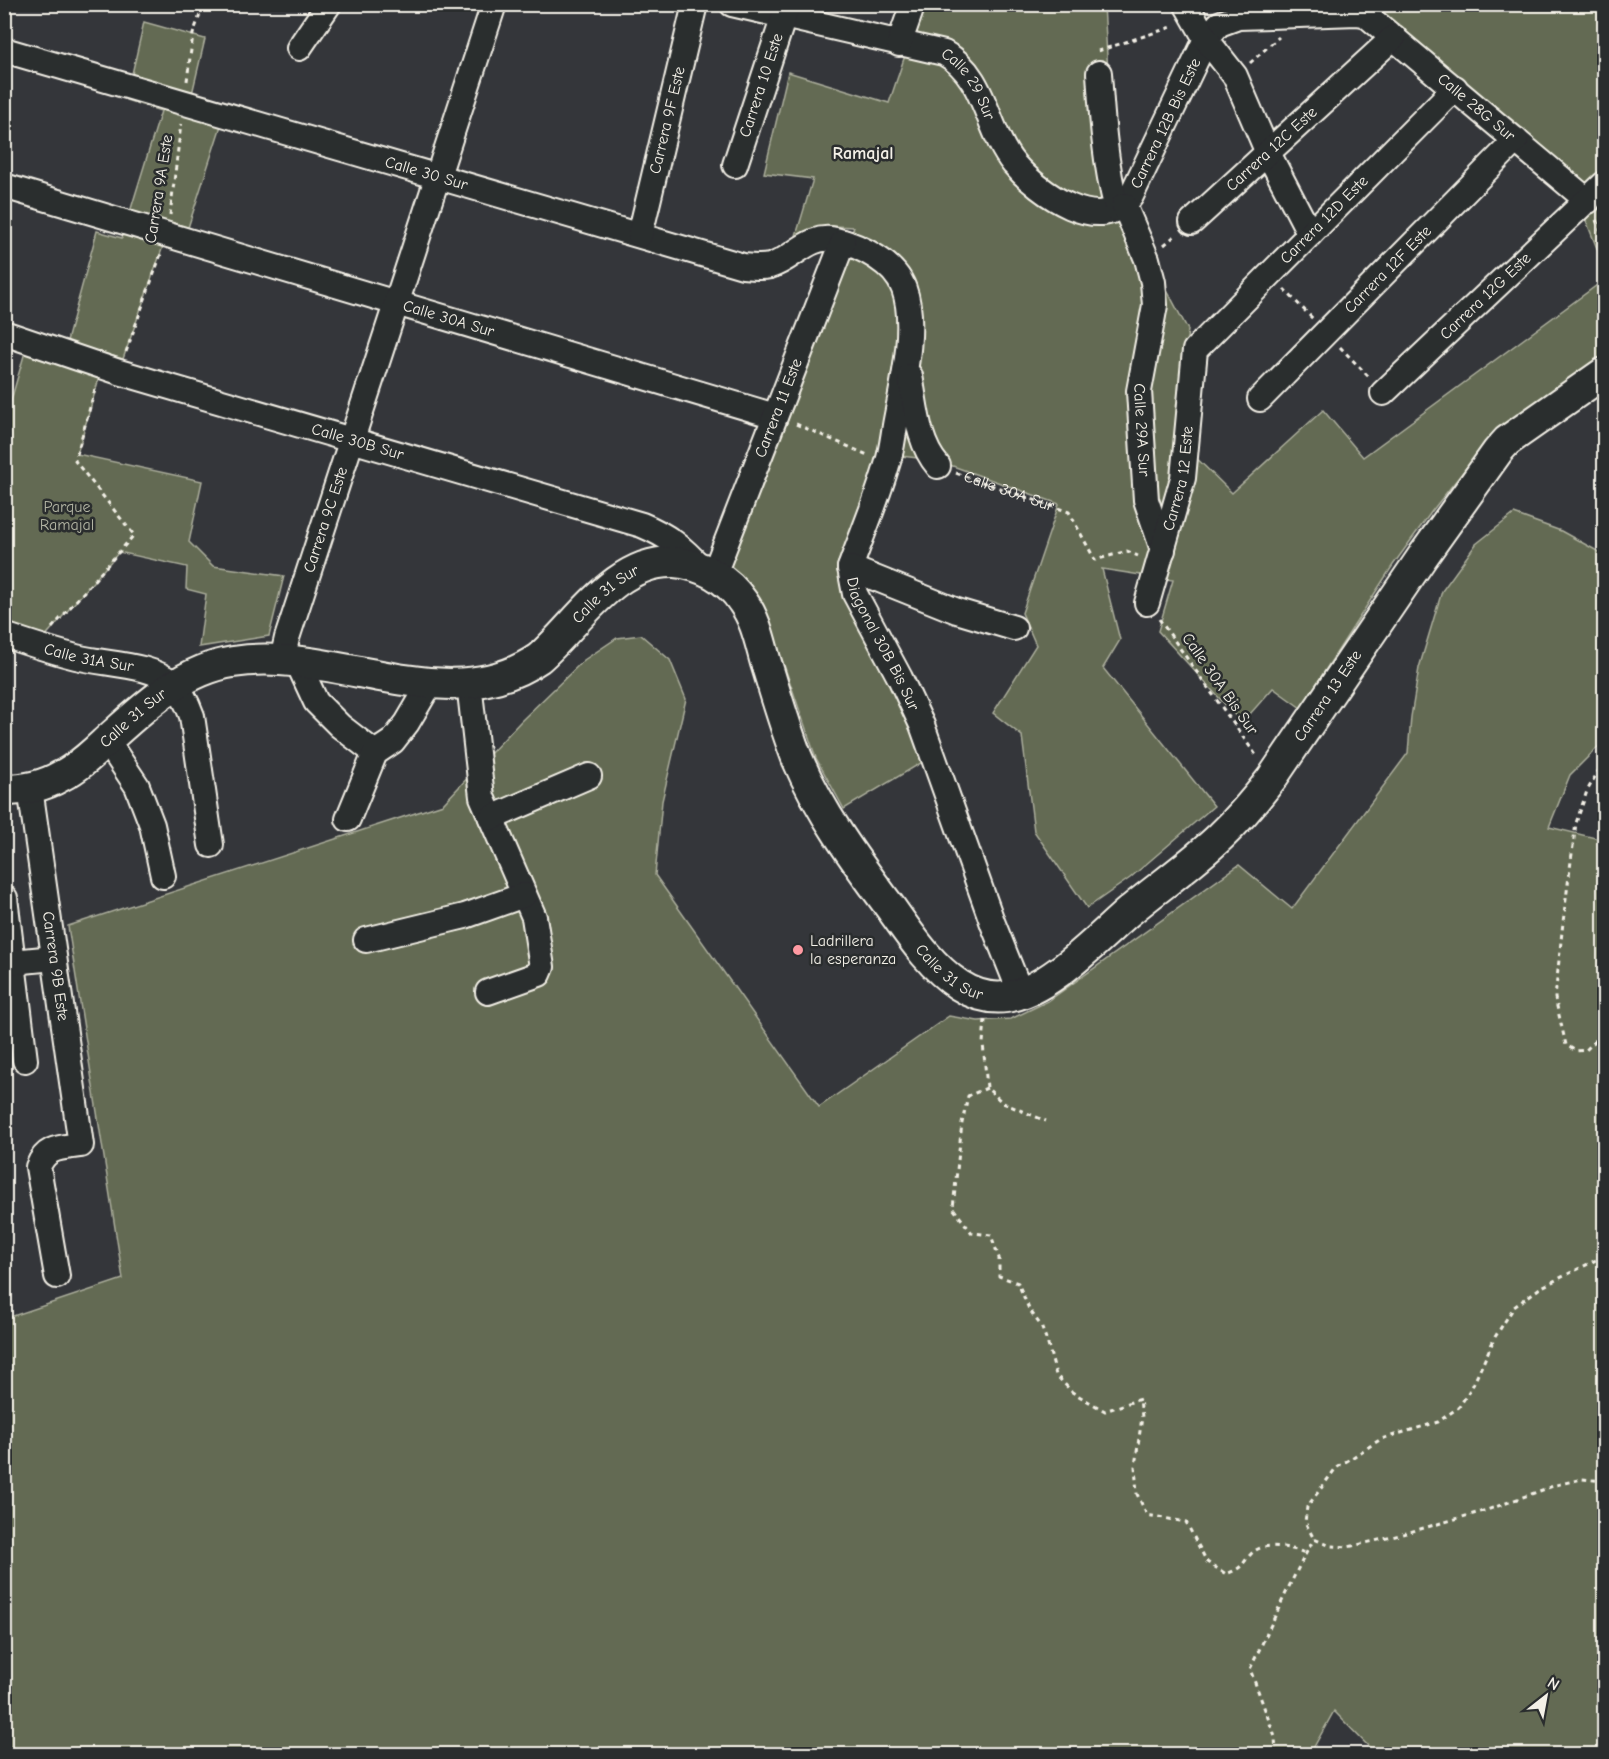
<svg xmlns="http://www.w3.org/2000/svg" width="1609" height="1759" font-family="'Comic Neue',sans-serif">
  <rect width="100%" height="100%" fill="#34363a"/>
  <filter id="ink" filterUnits="userSpaceOnUse"><feTurbulence type="fractalNoise" baseFrequency=".0167" numOctaves="2"/><feDisplacementMap in="SourceGraphic" scale="12" xChannelSelector="R" yChannelSelector="G"/><feConvolveMatrix kernelMatrix="1 2 1 2 8 2 1 2 1" color-interpolation-filters="sRGB"/></filter>
  <g filter="url(#ink)">
    <path fill="#636b52" stroke="#acae9d" stroke-width="1.5" d="M 922,5 L 1104,5 L 1115,192 L 1188,330 L 1175,437 L 1232,493 L 1323,410 L 1363,457 L 1604,280 L 1604,364 L 1526,413 L 1477,454 L 1432,511 L 1393,565 L 1301,708 L 1273,688 L 1242,723 L 1158,631 L 1173,580 L 1102,569 L 1120,640 L 1103,668 L 1214,806 L 1130,878 L 1087,908 L 1034,831 L 1022,736 L 993,713 L 1036,645 L 1022,613 L 1059,504 L 936,460 L 883,454 L 846,559 L 926,760 L 844,809 L 816,758 L 765,610 L 750,587 L 728,567 L 854,227 L 832,226 L 795,239 L 813,179 L 764,173 L 788,72 L 889,103 Z
      M 1361,5 L 1604,5 L 1604,266 L 1568,175 Z
      M 144,22 L 205,39 L 191,98 L 227,107 L 184,240 L 167,235 L 123,359 L 106,354 L 77,454 L 202,481 L 189,542 L 213,566 L 284,576 L 269,636 L 199,647 L 206,594 L 186,589 L 187,567 L 119,552 L 42,640 L 5,627 L 5,421 L 25,352 L 61,363 L 97,231 L 122,238 L 161,111 L 126,100 Z
      M 1514,514 L 1561,531 L 1599,552 L 1604,553 L 1604,741 L 1570,775 L 1549,827 L 1604,840 L 1604,1754 L 1376,1754 L 1334,1711 L 1310,1754 L 5,1754 L 4,1319 L 123,1279 L 68,926 L 443,804 L 521,721 L 584,660 L 617,638 L 641,635 L 670,660 L 686,699 L 662,801 L 655,875 L 819,1107 L 949,1016 L 978,1021 L 1011,1019 L 1048,1001 L 1239,865 L 1292,909 L 1408,753 L 1411,717 L 1419,668 L 1442,591 L 1476,544 Z"/>
    <g fill="none" stroke-linecap="round" stroke-linejoin="round">
      <g stroke="#f4f1e8" stroke-width="28">
        <g id="minor">
          <path id="s2" d="M 732,4 L 944,53 C 986,75 986,130 1014,164 C 1039,193 1101,238 1131,196 L 1206,39 L 1219,24 L 1238,17 L 1357,13 L 1365,14 L 1588,201"/>
          <path d="M 1186,4 L 1206,39 L 1235,76 L 1268,153 L 1310,234"/>
          <path d="M 899,44 L 913,4"/>
          <path d="M 299,48 L 329,4"/>
          <path id="s3" d="M 4,50 L 743,266 C 752,267 761,268 770,266 C 794,259 809,233 836,240 C 861,246 895,263 904,289 C 917,325 903,383 896,420 C 893,435 892,451 887,465 C 877,500 862,534 850,568 L 855,594 L 900,678 L 922,725 L 993,924 L 1021,994"/>
          <path d="M 1099,73 C 1102,119 1105,164 1117,209"/>
          <path id="s4" d="M 735,165 L 788,4"/>
          <path id="s5" d="M 4,186 L 775,416"/>
          <path id="s6" d="M 1124,205 L 1147,259 L 1153,282 L 1155,305 L 1139,391 L 1146,500 L 1163,550"/>
          <path id="s7" d="M 1192,222 L 1394,37"/>
          <path id="s8" d="M 640,235 L 695,4"/>
          <path id="s9" d="M 4,333 L 119,372 L 642,525 C 668,536 682,547 701,568"/>
          <path d="M 910,376 C 916,406 917,442 938,466"/>
          <path id="s10" d="M 1383,393 L 1604,184"/>
          <path id="s11" d="M 1260,399 L 1516,140"/>
          <path d="M 850,568 L 957,611 L 1014,628"/>
          <path id="s12" d="M 714,574 L 843,242"/>
          <path id="s13" d="M 1147,603 L 1183,478 L 1195,350 L 1455,88"/>
          <path id="s14" d="M 4,635 C 28,643 52,651 76,657 C 107,665 149,663 174,684 C 183,693 188,705 192,716 L 211,845"/>
          <path id="s15" d="M 282,660 L 287,638 L 494,4"/>
          <path d="M 297,661 L 316,702 L 340,726 L 375,753"/>
          <path d="M 469,683 L 482,797 L 534,917 L 542,967 L 539,974 L 488,992"/>
          <path d="M 107,741 L 137,786 L 152,825 L 163,876"/>
          <path id="s16" d="M 30,788 L 81,1145 C 61,1148 46,1146 38,1167 L 57,1276"/>
          <path d="M 491,818 L 589,776"/>
          <path d="M 348,819 L 375,753 L 393,741 L 407,723 L 430,684"/>
          <path d="M 5,898 L 25,1060"/>
          <path d="M 366,940 L 465,916 L 524,895"/>
          <path d="M 13,962 L 54,958"/>
        </g>
      </g>
      <g stroke="#f4f1e8" stroke-width="34">
        <g id="major">
          <path id="s17" d="M 4,790 C 24,790 44,786 61,776 C 77,768 91,755 104,743 C 142,709 181,670 233,662 C 334,645 447,722 539,658 C 579,623 615,560 674,562 C 702,564 728,579 743,602 C 756,620 760,642 766,663 C 776,695 785,727 797,758 C 820,812 855,860 890,907 C 910,935 930,966 959,985 C 973,994 990,999 1006,997 C 1047,992 1096,940 1127,913 C 1158,887 1192,864 1221,836 C 1240,818 1256,799 1272,778 L 1423,556 L 1498,451 L 1507,441 L 1604,373"/>
        </g>
      </g>
      <g stroke="#f4f1e8" stroke-width="3" stroke-dasharray="4.5 4.5" stroke-linecap="butt">
        <path d="M 1098,51 L 1175,26"/>
        <path d="M 1250,63 L 1279,37"/>
        <path d="M 187,81 L 193,34 L 204,4"/>
        <path d="M 170,215 L 181,124"/>
        <path d="M 1596,220 L 1604,238"/>
        <path d="M 1164,245 L 1177,234"/>
        <path d="M 1284,289 L 1313,319"/>
        <path d="M 1340,347 L 1369,377"/>
        <path d="M 126,352 L 161,254"/>
        <path d="M 796,424 L 870,456"/>
        <path id="s1" d="M 956,473 L 1069,512 L 1095,560 L 1127,551 L 1138,556"/>
        <path d="M 1159,619 L 1258,758"/>
        <path d="M 52,628 L 134,535 L 75,461 L 96,386"/>
        <path d="M 1604,761 L 1587,791 L 1576,823 L 1563,922 L 1555,998 L 1566,1045 L 1576,1051 L 1586,1050 L 1596,1040 L 1604,1020"/>
        <path d="M 985,1020 L 983,1043 L 987,1088 L 1003,1103 L 1046,1121"/>
        <path d="M 987,1088 L 968,1096 L 962,1123 L 953,1208 L 972,1233 L 991,1235 L 999,1258 L 999,1276 L 1018,1283 L 1029,1309 L 1041,1326 L 1047,1341 L 1056,1375 L 1072,1392 L 1105,1411 L 1140,1399 L 1142,1417 L 1135,1466 L 1137,1494 L 1147,1515 L 1186,1522 L 1207,1562 L 1226,1574 C 1243,1568 1240,1566 1251,1554 C 1264,1540 1290,1548 1306,1553"/>
        <path d="M 1604,1256 L 1540,1288 L 1514,1307 L 1495,1337 L 1473,1385 L 1459,1407 L 1438,1422 L 1381,1439 L 1336,1468 L 1307,1507 L 1305,1522 L 1314,1539 L 1331,1546 L 1348,1547 L 1392,1537 L 1487,1510 L 1556,1485 L 1582,1479 L 1604,1481"/>
        <path d="M 1276,1754 L 1275,1737 L 1250,1669 C 1271,1626 1290,1581 1314,1539"/>
      </g>
      <use href="#minor" stroke="#2a2d2e" stroke-width="24"/>
      <use href="#major" stroke="#2a2d2e" stroke-width="30"/>
    </g>
  </g>
  <circle fill="#ff9aa2" stroke="#2a2d2e" stroke-width="2" cx="798" cy="950" r="6"/>
  <g text-anchor="middle" dominant-baseline="central" stroke-width="5" stroke-linejoin="round" paint-order="stroke">
    <g font-size="16" fill="#f4f1e8" stroke="#2a2d2e">
      <text stroke="none"><textPath href="#s4" startOffset="84">Carrera 10 Este</textPath></text>
      <text stroke="none"><textPath href="#s2" startOffset="258">Calle 29 Sur</textPath></text>
      <text stroke="none"><textPath href="#s2" startOffset="976">Calle 28G Sur</textPath></text>
      <text stroke="none"><textPath href="#s8" startOffset="118">Carrera 9F Este</textPath></text>
      <text stroke="none"><textPath href="#s2" startOffset="570">Carrera 12B Bis Este</textPath></text>
      <text stroke="none"><textPath href="#s7" startOffset="108">Carrera 12C Este</textPath></text>
      <text stroke="none"><textPath href="#s3" startOffset="440">Calle 30 Sur</textPath></text>
      <text transform="translate(159 189) rotate(-81)">Carrera 9A Este</text>
      <text stroke="none"><textPath href="#s13" startOffset="442">Carrera 12D Este</textPath></text>
      <text stroke="none"><textPath href="#s11" startOffset="182">Carrera 12F Este</textPath></text>
      <text stroke="none"><textPath href="#s10" startOffset="141">Carrera 12G Este</textPath></text>
      <text stroke="none"><textPath href="#s5" startOffset="464">Calle 30A Sur</textPath></text>
      <text stroke="none"><textPath href="#s12" startOffset="178">Carrera 11 Este</textPath></text>
      <text stroke="none"><textPath href="#s6" startOffset="232">Calle 29A Sur</textPath></text>
      <text stroke="none"><textPath href="#s9" startOffset="370">Calle 30B Sur</textPath></text>
      <text stroke="none"><textPath href="#s13" startOffset="129">Carrera 12 Este</textPath></text>
      <text stroke="none"><textPath href="#s1" startOffset="56">Calle 30A Sur</textPath></text>
      <text stroke="none"><textPath href="#s15" startOffset="147">Carrera 9C Este</textPath></text>
      <text stroke="none"><textPath href="#s17" startOffset="674">Calle 31 Sur</textPath></text>
      <text stroke="none"><textPath href="#s3" startOffset="1328">Diagonal 30B Bis Sur</textPath></text>
      <text stroke="none"><textPath href="#s14" startOffset="88">Calle 31A Sur</textPath></text>
      <text transform="translate(1220 684) rotate(55)">Calle 30A Bis Sur</text>
      <text stroke="none"><textPath href="#s17" startOffset="1778">Carrera 13 Este</textPath></text>
      <text stroke="none"><textPath href="#s17" startOffset="152">Calle 31 Sur</textPath></text>
      <text stroke="none"><textPath href="#s16" startOffset="180">Carrera 9B Este</textPath></text>
      <text stroke="none"><textPath href="#s17" startOffset="1266">Calle 31 Sur</textPath></text>
    </g>
    <g font-size="16" fill="#b3b5a4" stroke="#2a2d2e">
      <text x="67" y="507">Parque<tspan x="67" dy="18">Ramajal</tspan></text>
    </g>
    <g font-size="16" fill="#f4f1e8" stroke="#2a2d2e" text-anchor="start">
      <text x="810" y="941">Ladrillera<tspan x="810" dy="18">la esperanza</tspan></text>
    </g>
    <g font-size="18" font-weight="bold" fill="#f4f1e8" stroke="#2a2d2e">
      <text x="863" y="153">Ramajal</text>
    </g>
  </g>
  <rect width="1609" height="1759" fill="none" stroke="#2a2d2e" stroke-width="24"/>
  <rect x="12" y="12" width="1585" height="1735" fill="none" stroke="#f4f1e8" stroke-width="2" filter="url(#ink)"/>
  <g transform="translate(1546 1696) rotate(31)" stroke="#2a2d2e" stroke-width="4.5" paint-order="stroke">
  <path d="M0-4.5L10 22L0 15L-10 22Z" fill="#f4f1e8"/>
  <text y="-9" font-size="16" font-weight="bold" text-anchor="middle" fill="#f4f1e8">N</text>
  </g>
</svg>
